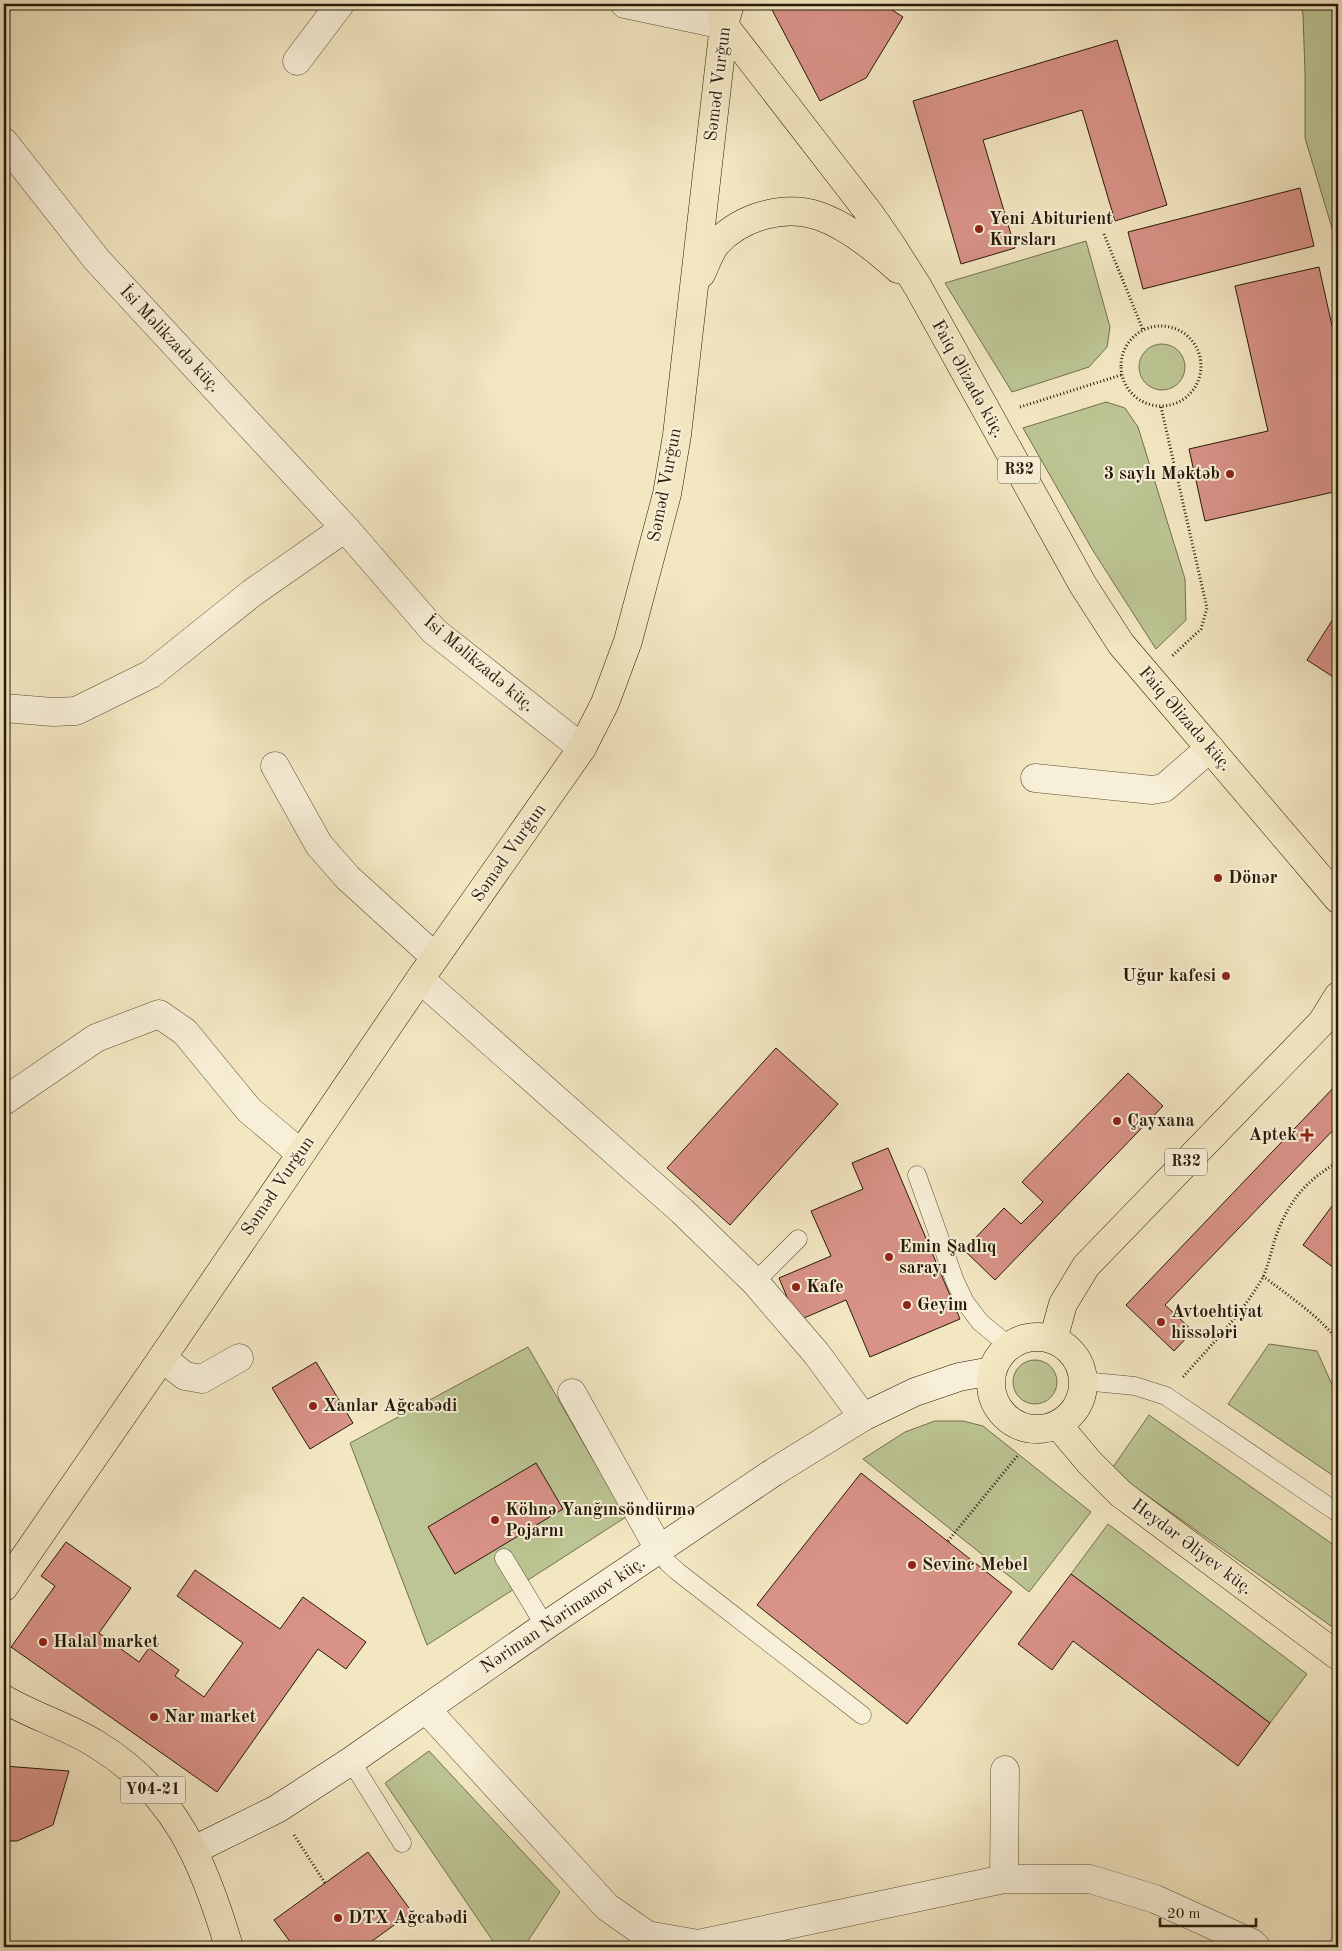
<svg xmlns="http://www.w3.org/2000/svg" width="1342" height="1951" font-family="'Old Standard TT',serif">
  <rect width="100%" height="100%" fill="#f3e7c2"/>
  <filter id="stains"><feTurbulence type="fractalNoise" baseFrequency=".004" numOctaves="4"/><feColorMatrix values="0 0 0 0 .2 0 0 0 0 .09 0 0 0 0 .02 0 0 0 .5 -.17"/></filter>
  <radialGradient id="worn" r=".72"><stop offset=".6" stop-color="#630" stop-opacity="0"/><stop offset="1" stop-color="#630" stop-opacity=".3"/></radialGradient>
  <path fill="#bcc593" stroke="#72704e" d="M 1300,4 L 1338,4 L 1338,248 L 1305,138 L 1305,73 L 1303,14 Z
    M 1086,241 L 1110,327 L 1107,347 L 1089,367 L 1012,392 L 945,283 Z
    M1139 367a23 23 0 1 1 46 0a23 23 0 1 1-46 0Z
    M 1106,402 L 1125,408 L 1138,427 L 1185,579 L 1186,620 L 1156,649 L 1092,549 L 1023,428 Z
    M 1269,1344 L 1317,1351 L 1338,1398 L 1338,1479 L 1228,1404 Z
    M 528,1347 L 626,1517 L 427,1645 L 350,1443 Z
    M1013 1382a22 22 0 1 1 44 0a22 22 0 1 1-44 0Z
    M 1149,1415 L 1338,1548 L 1338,1631 L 1111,1470 Z
    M 935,1421 L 963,1421 L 983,1426 L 1091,1512 L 1029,1592 L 863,1459 L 905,1432 Z
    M 1108,1524 L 1307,1674 L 1270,1723 L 1071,1574 Z
    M 429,1751 L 560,1892 L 524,1947 L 497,1947 L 385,1783 Z"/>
  <path fill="#d89287" stroke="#271a08" d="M 774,4 L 883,4 L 903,17 L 866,78 L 820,101 L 770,6 Z
    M 1117,40 L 1167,205 L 1115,221 L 1082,110 L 983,140 L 1015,248 L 961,264 L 913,101 Z
    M 1300,188 L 1314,246 L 1143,289 L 1128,232 Z
    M 1319,267 L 1338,353 L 1338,491 L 1205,521 L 1189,449 L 1268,431 L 1235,286 Z
    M 1333,619 L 1338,622 L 1338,680 L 1307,660 Z
    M 776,1048 L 838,1104 L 730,1225 L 667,1168 Z
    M 1128,1073 L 1163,1106 L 995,1280 L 964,1250 L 1004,1208 L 1021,1224 L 1043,1202 L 1022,1182 Z
    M 1338,1083 L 1338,1125 L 1165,1305 L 1193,1331 L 1174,1351 L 1126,1305 Z
    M 888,1148 L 960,1319 L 870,1357 L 846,1300 L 797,1321 L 779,1278 L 831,1256 L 811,1211 L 863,1189 L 852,1163 Z
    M 1338,1198 L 1338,1271 L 1303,1245 Z
    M 316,1362 L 353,1423 L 310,1449 L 272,1388 Z
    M 536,1463 L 563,1509 L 455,1574 L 428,1527 Z
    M 861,1473 L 1012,1592 L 907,1724 L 757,1605 Z
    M 66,1542 L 131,1588 L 99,1633 L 139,1662 L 149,1648 L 179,1670 L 175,1676 L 204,1697 L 243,1643 L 177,1596 L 195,1570 L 280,1629 L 303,1597 L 366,1642 L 346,1669 L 318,1649 L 217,1792 L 11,1647 L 55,1586 L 41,1576 Z
    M 1071,1574 L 1270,1723 L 1238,1766 L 1073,1641 L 1052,1670 L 1018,1644 Z
    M 4,1766 L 69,1771 L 53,1825 L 17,1841 L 4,1841 Z
    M 368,1852 L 412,1912 L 364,1947 L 294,1947 L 274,1920 Z"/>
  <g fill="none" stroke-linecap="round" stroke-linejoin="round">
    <g stroke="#5a4d36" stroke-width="19">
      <path id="lane" d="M 917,1175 L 955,1281 L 965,1302 L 980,1322 L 1009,1346
        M 755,1282 L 798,1239
        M 1083,1381 L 1135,1386 L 1166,1396 L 1338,1513
        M 659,1549 L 668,1563 L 678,1572 L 862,1715
        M 504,1558 L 545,1626
        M 351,1761 L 402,1843"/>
    </g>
    <g stroke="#5a4d36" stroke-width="29">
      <path id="street" d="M 625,4 L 724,25
        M 297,61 L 340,4
        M 4,142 L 97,260 L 345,528 L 434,631 L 582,748
        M 4,708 L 53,712 L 76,711 L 151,674 L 252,593 L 345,528
        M 275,766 L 319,845 L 348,878 L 435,957
        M 1035,778 L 1152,790 L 1164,788 L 1210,748
        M 420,979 L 682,1211 L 755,1282 L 816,1353 L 863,1417
        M 4,1101 L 96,1038 L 159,1014 L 185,1032 L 249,1110 L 300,1153
        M 162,1358 L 185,1376 L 202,1379 L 239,1358
        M 572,1393 L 659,1549
        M 426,1709 L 607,1907 L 647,1935 L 698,1944 L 1004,1879 L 1090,1879 L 1155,1899 L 1252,1943 L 1256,1947
        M 1004,1879 L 1005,1770"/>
    </g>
    <g stroke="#271a08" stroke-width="29">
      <path id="secondary" d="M 194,1850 L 277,1809 L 351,1761 L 545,1626 L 774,1472 L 863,1417 L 915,1392 L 959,1377 L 992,1371"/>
    </g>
    <g stroke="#271a08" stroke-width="29">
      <path id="primary" d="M 722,16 L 724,25 L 870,214 L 892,246 L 918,287 L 1083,585 L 1121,644 L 1338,899
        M 701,274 C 706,264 710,251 717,243 C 741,217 784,204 819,216 C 848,226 876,249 898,269
        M991 1383a46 46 0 1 1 92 0a46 46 0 1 1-92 0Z
        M 1053,1340 L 1063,1304 L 1086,1266 L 1322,1022 L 1338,996
        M 1058,1425 L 1089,1462 L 1121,1494 L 1338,1656
        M 4,1587 L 162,1358 L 420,979 L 582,748 L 605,703 L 628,641 L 667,494 L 677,435 L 724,25 L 730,4
        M 4,1699 C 33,1716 67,1726 96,1744 C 175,1792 204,1862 229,1947"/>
    </g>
    <path stroke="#271a08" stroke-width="3" stroke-dasharray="1 2.5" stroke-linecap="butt" d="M 1104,234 L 1143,330
      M1121 366a40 40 0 1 1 80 0a40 40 0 1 1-80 0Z
      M 1020,407 L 1121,375
      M 1161,407 L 1207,608 L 1201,629 L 1171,657
      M 1263,1276 C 1282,1291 1329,1323 1338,1343
      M 1183,1377 C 1211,1345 1241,1315 1262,1279 C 1268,1267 1271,1252 1275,1239 C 1288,1202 1304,1182 1338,1162
      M 948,1541 L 1018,1455
      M 294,1835 L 325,1883"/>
    <use href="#lane" stroke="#f7efd7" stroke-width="18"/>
    <use href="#street" stroke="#f7efd7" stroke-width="28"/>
    <use href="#secondary" stroke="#f7efd7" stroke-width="28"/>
    <use href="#primary" stroke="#f3e7c2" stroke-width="28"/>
  </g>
  <g fill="#8f2418" stroke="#f7efd7" stroke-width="2">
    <circle cx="979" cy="229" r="5"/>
    <circle cx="1230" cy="474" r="5"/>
    <circle cx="1218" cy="878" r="5"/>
    <circle cx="1226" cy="976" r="5"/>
    <circle cx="1117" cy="1121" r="5"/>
    <path d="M1304.5 1127.5h5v5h5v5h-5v5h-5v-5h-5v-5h5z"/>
    <circle cx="889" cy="1257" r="5"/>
    <circle cx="796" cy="1287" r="5"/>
    <circle cx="907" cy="1305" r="5"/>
    <circle cx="1161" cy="1322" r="5"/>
    <circle cx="313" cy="1406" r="5"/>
    <circle cx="495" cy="1520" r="5"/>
    <circle cx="912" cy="1565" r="5"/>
    <circle cx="43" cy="1642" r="5"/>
    <circle cx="154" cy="1717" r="5"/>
    <circle cx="338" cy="1918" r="5"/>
  </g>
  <g text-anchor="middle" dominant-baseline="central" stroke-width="4" stroke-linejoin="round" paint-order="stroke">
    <g fill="#f7efd7" stroke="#655a46" stroke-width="1">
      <rect x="998" y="456.5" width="42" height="27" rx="4"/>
      <rect x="1165" y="1148.5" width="42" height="27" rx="4"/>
      <rect x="120.5" y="1776.5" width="65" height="27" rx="4"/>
    </g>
    <g font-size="16" font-weight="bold" fill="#271a08">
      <text x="1019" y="470">R32</text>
      <text x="1186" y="1162">R32</text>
      <text x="153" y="1790">Y04-21</text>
    </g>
    <g font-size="18" fill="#271a08" stroke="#f7efd7">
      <text transform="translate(718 84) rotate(-83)">Səməd Vurğun</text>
      <text transform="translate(170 339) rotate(47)">İsi Məlikzadə küç.</text>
      <text transform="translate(968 379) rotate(61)">Faiq Əlizadə küç.</text>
      <text transform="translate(665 485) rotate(-79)">Səməd Vurğun</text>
      <text transform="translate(479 664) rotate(40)">İsi Məlikzadə küç.</text>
      <text transform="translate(1185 719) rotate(49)">Faiq Əlizadə küç.</text>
      <text transform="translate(509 853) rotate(-55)">Səməd Vurğun</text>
      <text transform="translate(278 1186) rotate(-56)">Səməd Vurğun</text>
      <text transform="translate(1192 1547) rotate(37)">Heydər Əliyev küç.</text>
      <text transform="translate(563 1615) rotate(-34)">Nəriman Nərimanov küç.</text>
    </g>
    <g font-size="18" font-weight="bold" fill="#271a08" stroke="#f7efd7" text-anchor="start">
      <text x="989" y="219">Yeni Abiturient<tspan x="989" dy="21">Kursları</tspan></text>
      <text x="1220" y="474" text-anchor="end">3 saylı Məktəb</text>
      <text x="1228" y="878">Dönər</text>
      <text x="1216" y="976" text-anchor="end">Uğur kafesi</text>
      <text x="1127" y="1121">Çayxana</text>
      <text x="1297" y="1135" text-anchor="end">Aptek</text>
      <text x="899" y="1247">Emin Şadlıq<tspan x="899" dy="21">sarayı</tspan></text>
      <text x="806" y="1287">Kafe</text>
      <text x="917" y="1305">Geyim</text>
      <text x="1171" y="1312">Avtoehtiyat<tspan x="1171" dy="21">hissələri</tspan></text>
      <text x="323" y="1406">Xanlar Ağcabədi</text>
      <text x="505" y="1510">Köhnə Yanğınsöndürmə<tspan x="505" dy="21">Pojarnı</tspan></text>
      <text x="922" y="1565">Sevinc Mebel</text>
      <text x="53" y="1642">Halal market</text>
      <text x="164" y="1717">Nar market</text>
      <text x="348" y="1918">DTX Ağcabədi</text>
    </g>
  </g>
  <rect width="1342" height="1951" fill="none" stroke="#f3e7c2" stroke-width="20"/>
  <rect x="5" y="5" width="1332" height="1941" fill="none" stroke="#271a08" stroke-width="2.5"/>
  <rect x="10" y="10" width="1322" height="1931" fill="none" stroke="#271a08"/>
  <path d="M1160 1918v8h96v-8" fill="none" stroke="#271a08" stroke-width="2.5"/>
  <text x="1167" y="1918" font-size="15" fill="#271a08" stroke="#f7efd7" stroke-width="4" paint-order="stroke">20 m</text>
  <rect width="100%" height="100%" filter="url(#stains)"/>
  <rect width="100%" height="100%" fill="url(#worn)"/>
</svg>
